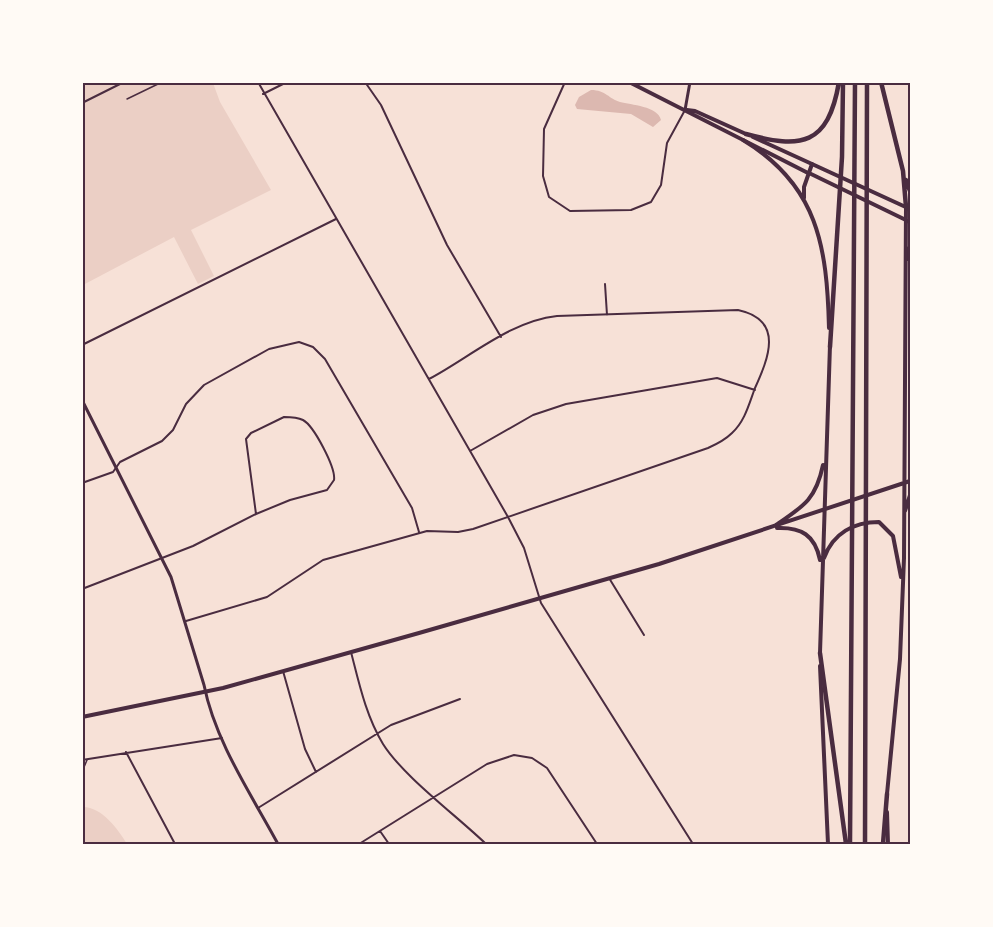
<svg xmlns="http://www.w3.org/2000/svg" width="993" height="927" font-family="'PT Sans Narrow',sans-serif">
  <rect width="100%" height="100%" fill="#f7e1d7"/>
  <path fill="#ebcfc5" d="M 83,83 L 213,83 L 220,102 L 271,190 L 191,230 L 214,276 L 198,284 L 174,237 L 83,285 Z
    M 83,807 C 102,807 118,829 127,844 L 83,844 Z"/>
  <path fill="#dcb8b0" d="M 591,90 C 606,90 609,99 620,102 C 631,105 658,106 661,120 L 653,127 L 631,114 L 577,109 L 575,105 L 579,97 Z"/>
  <g fill="none" stroke-linecap="round" stroke-linejoin="round">
    <path stroke="#4a2c40" stroke-width="1.5" d="M 82,772 L 87,760"/>
    <path stroke="#4a2c40" stroke-width="1.5" d="M 127,99 L 158,84"/>
    <path stroke="#4a2c40" stroke-width="2" d="M 258,82 L 508,517 L 524,548 L 541,603 L 693,844
      M 365,82 L 381,105 L 447,245 L 501,337
      M 565,82 L 544,129 L 543,176 L 549,197 L 570,211 L 631,210 L 651,202 L 661,185 L 667,143 L 685,110
      M 263,94 L 287,82
      M 82,103 L 124,82
      M 605,284 L 607,315
      M 82,345 L 336,219
      M 284,417 C 290,417 297,417 303,420 C 314,426 336,468 334,480 L 327,490 L 290,500 L 256,514 L 246,439 L 251,433 Z
      M 470,451 L 533,415 L 566,404 L 717,378 L 755,390
      M 82,483 L 113,472 L 120,462 L 162,441 L 173,430 L 186,404 L 204,385 L 269,349 L 299,342 L 313,347 L 325,359 L 412,508 L 419,532
      M 609,578 L 644,635
      M 82,589 L 193,546 L 256,514
      M 186,621 L 267,597 L 323,560 L 427,531 L 458,532 L 473,529 L 708,448 C 717,444 725,440 732,433 C 745,421 749,404 755,388 C 768,359 785,320 738,310 L 557,316 C 510,321 469,358 429,379
      M 351,652 C 359,683 366,716 383,744 C 403,776 457,816 486,844
      M 283,671 L 305,749 L 316,772
      M 126,752 L 175,844
      M 82,760 L 222,738
      M 258,808 L 391,725 L 460,699
      M 380,831 L 389,844
      M 359,844 L 487,764 L 514,755 L 532,758 L 547,768 L 597,844"/>
    <path stroke="#4a2c40" stroke-width="3" d="M 685,110 L 690,82
      M 82,400 L 171,577 L 204,685 C 215,741 251,794 278,844"/>
    <path stroke="#4a2c40" stroke-width="4" d="M 629,82 L 808,173
      M 687,110 L 695,111 L 746,134
      M 753,137 L 812,164
      M 820,666 L 828,844
      M 887,812 L 888,844"/>
    <path stroke="#4a2c40" stroke-width="4" d="M 743,140 C 818,185 827,247 829,328
      M 809,173 L 910,222
      M 804,198 L 804,187 L 812,164 L 910,209
      M 908,259 L 910,246
      M 905,511 L 910,495
      M 776,525 C 804,506 816,499 823,465
      M 777,528 C 801,527 815,535 820,560
      M 824,558 C 833,533 854,522 879,522 L 893,536 L 901,577
      M 820,653 L 830,345
      M 82,717 L 223,688 L 419,633 L 659,564 L 910,481
      M 887,794 L 900,659 L 904,558 L 906,207"/>
    <path stroke="#4a2c40" stroke-width="4.5" d="M 881,82 L 903,171 L 906,207
      M 746,134 C 801,149 828,146 839,82
      M 906,180 L 910,191
      M 830,347 L 842,157 L 843,82
      M 820,653 L 846,844
      M 850,844 L 855,82
      M 865,844 L 867,82
      M 883,844 L 887,794"/>
  </g>
  <rect width="993" height="927" fill="none" stroke="#fffaf5" stroke-width="168"/>
  <rect x="84" y="84" width="825" height="759" fill="none" stroke="#4a2c40" stroke-width="2"/>
</svg>
